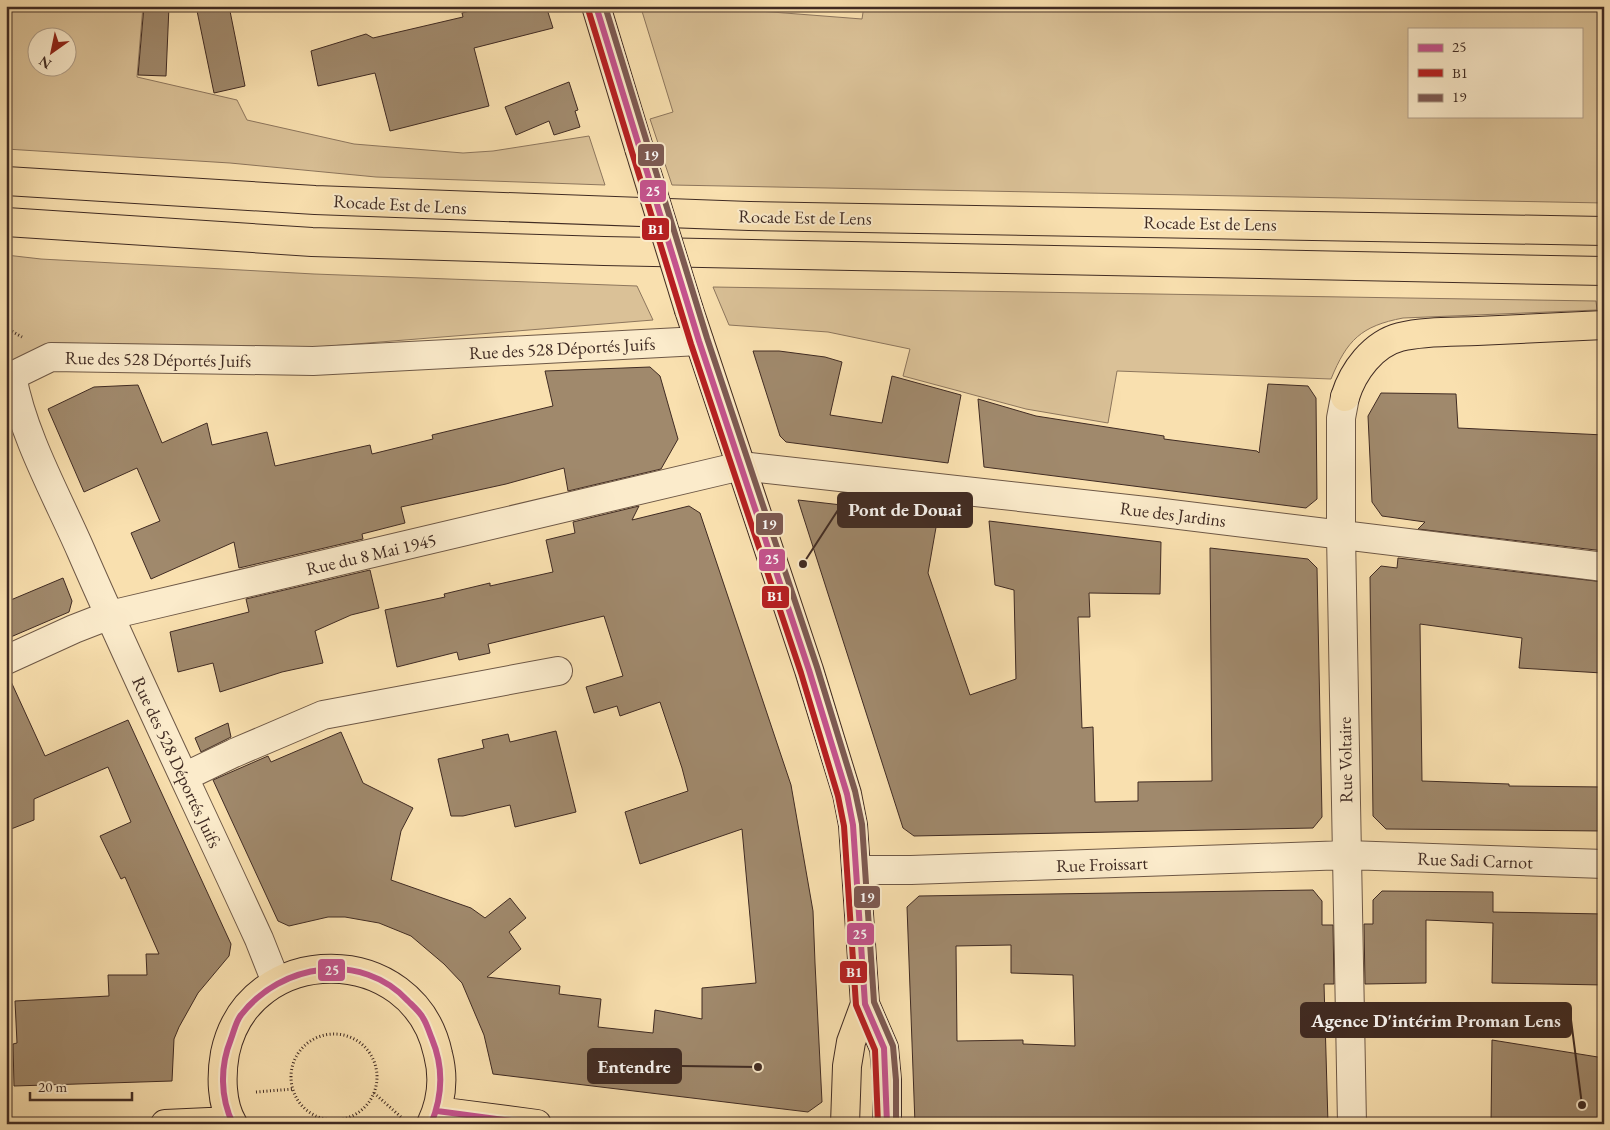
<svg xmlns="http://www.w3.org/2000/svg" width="1610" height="1130" font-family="'EB Garamond',serif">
  <rect width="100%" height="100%" fill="#f9e0af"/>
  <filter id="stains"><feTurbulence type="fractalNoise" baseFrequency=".004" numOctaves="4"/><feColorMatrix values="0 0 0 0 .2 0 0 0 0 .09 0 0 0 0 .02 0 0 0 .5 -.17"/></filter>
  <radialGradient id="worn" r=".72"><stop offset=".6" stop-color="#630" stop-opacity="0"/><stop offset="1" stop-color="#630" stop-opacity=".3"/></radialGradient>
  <path fill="#dac197" stroke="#8d765d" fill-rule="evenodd" d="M 6,6 L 143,6 L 137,77 L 237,100 L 247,120 L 354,144 L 463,153 L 493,151 L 589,136 L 605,185 L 376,177 L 230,163 L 6,149 ZM 38,38 L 68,38 L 68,68 L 38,68 Z
    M 864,6 L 1604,6 L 1604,203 L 672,185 L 650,119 L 673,112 L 641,8 L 733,9 L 862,19 ZM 1409,29 L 1581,29 L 1581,116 L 1409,116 Z
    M 6,255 L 41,259 L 314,274 L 637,286 L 653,320 L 318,347 L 48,343 L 6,368 Z
    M 713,287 L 1596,301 L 1597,310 L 1403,318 C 1361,326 1347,340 1331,379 L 1117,371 L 1108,423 L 1026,409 L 903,376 L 910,349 L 828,332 L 729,325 Z"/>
  <path fill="#a0896c" stroke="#402b23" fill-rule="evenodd" d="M 144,6 L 169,6 L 166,76 L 138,75 Z
    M 196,6 L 229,6 L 245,86 L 214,93 Z
    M 489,6 L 546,6 L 553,28 L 474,48 L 489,106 L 390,131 L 375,73 L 318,86 L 311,51 L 366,34 L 373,38 L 463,17 L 462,13 Z
    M 569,82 L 578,110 L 575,111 L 580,127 L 554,135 L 549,121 L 516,135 L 505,107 Z
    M 753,351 L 779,351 L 825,357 L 842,362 L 830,415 L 882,423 L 892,376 L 961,395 L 948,463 L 786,442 L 780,436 Z
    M 650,367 L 660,376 L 678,439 L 661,469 L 568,491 L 564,468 L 506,484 L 401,507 L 405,523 L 362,534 L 363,539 L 239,568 L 234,542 L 151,579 L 131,533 L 160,521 L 137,468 L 84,492 L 48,409 L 94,387 L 138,385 L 162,443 L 207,423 L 212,445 L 267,432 L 275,466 L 370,445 L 372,454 L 433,439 L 432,435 L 553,406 L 545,371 Z
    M 1268,384 L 1308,386 L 1316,398 L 1317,499 L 1306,508 L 984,467 L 978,399 L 1036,416 L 1164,436 L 1164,439 L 1257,451 L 1259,453 Z
    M 1381,393 L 1456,394 L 1458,428 L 1604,435 L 1604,551 L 1418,529 L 1425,522 L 1382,516 L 1372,502 L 1368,416 Z
    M 798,500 L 938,516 L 928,573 L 970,695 L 1016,679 L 1014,590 L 995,585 L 989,521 L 1161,542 L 1160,594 L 1089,593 L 1090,617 L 1078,617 L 1082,728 L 1093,727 L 1095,802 L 1138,801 L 1138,782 L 1212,781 L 1210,548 L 1308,559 L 1317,568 L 1322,817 L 1313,828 L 914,836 L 903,828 Z
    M 639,506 L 632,520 L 689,506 L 700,513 L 791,785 L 813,911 L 815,963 L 822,1102 L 808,1112 L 493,1074 L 484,1035 L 462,983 L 444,964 L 411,936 L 379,923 L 345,917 L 328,917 L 289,926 L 278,921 L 213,780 L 268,756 L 271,762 L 341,732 L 363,783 L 413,808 L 401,831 L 391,880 L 471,908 L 485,918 L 510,898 L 526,918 L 509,932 L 521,949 L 487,977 L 560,986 L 559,994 L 601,999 L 598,1027 L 653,1033 L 655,1010 L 702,1019 L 702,988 L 756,983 L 742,829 L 640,864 L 625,812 L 688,791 L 682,768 L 660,702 L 620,716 L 617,706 L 594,713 L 586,687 L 623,676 L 604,616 L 488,644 L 490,653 L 459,660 L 457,652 L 397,667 L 385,610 L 445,597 L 444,594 L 490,583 L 490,586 L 553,572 L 546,540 L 575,533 L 573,522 Z
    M 1398,558 L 1604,582 L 1604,659 L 1602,673 L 1519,668 L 1522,638 L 1420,624 L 1422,781 L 1509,784 L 1509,786 L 1604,787 L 1604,831 L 1386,829 L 1373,816 L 1370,577 L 1381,566 L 1397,568 Z
    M 370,570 L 379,608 L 351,615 L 315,631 L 323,663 L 282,672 L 220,692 L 213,663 L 178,672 L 170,632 L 249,612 L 246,599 Z
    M 63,578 L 72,601 L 69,612 L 6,639 L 6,602 Z
    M 6,675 L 8,675 L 45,756 L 128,720 L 231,944 L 229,956 L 198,993 L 179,1027 L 174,1039 L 172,1081 L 14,1086 L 13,1044 L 17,1043 L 15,1001 L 109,996 L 108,975 L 147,975 L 146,954 L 159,954 L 125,877 L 121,879 L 100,836 L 131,822 L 108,767 L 34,799 L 34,820 L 6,831 Z
    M 228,723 L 231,737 L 201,752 L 195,738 Z
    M 556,731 L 576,812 L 515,827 L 510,805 L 463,816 L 451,816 L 438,759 L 484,748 L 482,740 L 508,734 L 510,742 Z
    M 1313,890 L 1322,901 L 1322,925 L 1333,925 L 1334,984 L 1324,984 L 1328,1124 L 915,1124 L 907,907 L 919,896 ZM 1011,945 L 1011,973 L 1073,975 L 1075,1046 L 1023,1044 L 1023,1040 L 957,1041 L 956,946 Z
    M 1382,891 L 1493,892 L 1493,912 L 1604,914 L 1604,985 L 1492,983 L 1493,923 L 1426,920 L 1426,983 L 1365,984 L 1364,924 L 1373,924 L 1373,900 Z
    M 1492,1040 L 1604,1058 L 1604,1124 L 1491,1124 Z"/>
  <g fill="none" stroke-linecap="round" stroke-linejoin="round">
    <g stroke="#6e5846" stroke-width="30">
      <path id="minor" d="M 1345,397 L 1341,418 L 1341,535 L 1352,1124
        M 6,660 L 74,629 L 110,615 L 741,466 L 1155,512 L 1604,567
        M 184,777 L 234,753 L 323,715 L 558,671
        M 857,870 L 911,870 L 1347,855 L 1604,864
        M 276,982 L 259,939 C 200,810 138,682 81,551 C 57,496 23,436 12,376 L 51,357 L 313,361 L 699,341"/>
    </g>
    <g stroke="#402b23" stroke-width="30">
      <path id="major" d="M 596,6 L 639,148
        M 689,310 L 809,670 L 847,794 L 853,825 L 865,1004 L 884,1048 L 887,1080 L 887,1124
        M 437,1111 L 537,1124
        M 165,1124 L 231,1121
        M 233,1124 C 221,1104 221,1075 225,1053 C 249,940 414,941 438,1054 C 444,1077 442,1101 431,1124
        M 845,1124 L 847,1066 L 851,1042 L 865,1004"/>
    </g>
    <g stroke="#402b23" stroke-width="30">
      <path id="highway" d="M 6,181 L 315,200 L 749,216 L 1604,231
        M 6,222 L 312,242 L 604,251 L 1604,271
        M 1345,397 C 1353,371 1373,344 1400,337 C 1424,331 1453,332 1477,331 C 1519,329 1561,327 1604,325"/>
    </g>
    <path stroke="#402b23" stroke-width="3" stroke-dasharray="1 2.5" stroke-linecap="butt" d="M 6,328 L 22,337
      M291 1077a43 43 0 1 1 86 0a43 43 0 1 1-86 0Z
      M 256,1092 L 293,1089
      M 374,1093 L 401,1117"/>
    <use href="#minor" stroke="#fbebcb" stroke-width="28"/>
    <use href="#major" stroke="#f9e0af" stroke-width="28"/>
    <use href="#highway" stroke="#f9e0af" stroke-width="28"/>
    <g stroke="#402b23" stroke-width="30" stroke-linecap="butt">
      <path id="major-bridge" d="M 639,148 L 689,310"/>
    </g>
    <use href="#major-bridge" stroke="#f9e0af" stroke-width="28"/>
    <g stroke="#fbebcb" stroke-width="10">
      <path id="bus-1" d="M 596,6 L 699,341 L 809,670 L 847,794 L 853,825 L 865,1004 L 884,1048 L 887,1124
        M 437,1111 L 535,1124
        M 171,1124 L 231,1121
        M 233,1124 C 220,1097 220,1066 231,1039 C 234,1031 236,1021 241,1015 C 281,963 362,951 408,1001 C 413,1006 420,1012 423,1018 C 427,1024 429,1032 432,1039 C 444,1068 443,1095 431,1124"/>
    </g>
    <g stroke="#fbebcb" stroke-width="10">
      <path id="bus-2" d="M 588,9 L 691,344 L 801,673 L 838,796 L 844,826 L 856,1005 L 875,1050 L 878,1124"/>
    </g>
    <g stroke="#fbebcb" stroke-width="10">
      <path id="bus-3" d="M 605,6 L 707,338 L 817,667 L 855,791 L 862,824 L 874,1002 L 893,1046 L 896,1080 L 896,1124"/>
    </g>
    <use href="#bus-1" stroke="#c4538d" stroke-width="6"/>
    <use href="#bus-2" stroke="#b71f22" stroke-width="6"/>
    <use href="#bus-3" stroke="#7d5a52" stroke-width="6"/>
  </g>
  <g text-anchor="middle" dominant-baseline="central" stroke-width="4" stroke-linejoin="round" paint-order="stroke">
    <g font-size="18" fill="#402b23" stroke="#fbebcb">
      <text transform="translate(400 204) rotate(3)">Rocade Est de Lens</text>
      <text transform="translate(805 217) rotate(1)">Rocade Est de Lens</text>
      <text transform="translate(1210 223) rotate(1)">Rocade Est de Lens</text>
      <text transform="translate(562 348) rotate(-3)">Rue des 528 Déportés Juifs</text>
      <text transform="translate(158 359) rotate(1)">Rue des 528 Déportés Juifs</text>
      <text transform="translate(1173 514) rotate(7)">Rue des Jardins</text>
      <text transform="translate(371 554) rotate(-13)">Rue du 8 Mai 1945</text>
      <text transform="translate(1345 760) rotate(-91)">Rue Voltaire</text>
      <text transform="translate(177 762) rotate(65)">Rue des 528 Déportés Juifs</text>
      <text transform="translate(1475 860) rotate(2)">Rue Sadi Carnot</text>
      <text transform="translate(1102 864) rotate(-2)">Rue Froissart</text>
    </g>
  </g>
  <path fill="none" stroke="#402b23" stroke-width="2" d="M803 564L838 510M1582 1105L1571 1020M758 1067L681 1066"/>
  <g fill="#402b23" stroke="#fbebcb" stroke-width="2">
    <circle cx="803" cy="564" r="5"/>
    <circle cx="1582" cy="1105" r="5"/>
    <circle cx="758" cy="1067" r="5"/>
  </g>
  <g fill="#402b23" stroke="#402b23" stroke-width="2">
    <rect x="838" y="493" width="134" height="34" rx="5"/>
    <rect x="1301" y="1003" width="270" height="34" rx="5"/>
    <rect x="588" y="1049" width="93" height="34" rx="5"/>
  </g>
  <g font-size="19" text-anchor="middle" font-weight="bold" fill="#fff">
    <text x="905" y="516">Pont de Douai</text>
    <text x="1436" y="1027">Agence D'intérim Proman Lens</text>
    <text x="634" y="1073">Entendre</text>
  </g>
  <g stroke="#fbebcb" stroke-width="2">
    <rect x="637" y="143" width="28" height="24" rx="5" fill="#7d5a52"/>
    <rect x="639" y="179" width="28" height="24" rx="5" fill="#c4538d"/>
    <rect x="641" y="217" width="29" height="24" rx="5" fill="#b71f22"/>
    <rect x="755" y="512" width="29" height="24" rx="5" fill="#7d5a52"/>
    <rect x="758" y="548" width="28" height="24" rx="5" fill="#c4538d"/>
    <rect x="761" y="585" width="29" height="24" rx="5" fill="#b71f22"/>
    <rect x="853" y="885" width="28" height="24" rx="5" fill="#7d5a52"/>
    <rect x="846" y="922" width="29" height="24" rx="5" fill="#c4538d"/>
    <rect x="317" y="958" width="29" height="24" rx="5" fill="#c4538d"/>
    <rect x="839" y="960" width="29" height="24" rx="5" fill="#b71f22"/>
  </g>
  <g font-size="14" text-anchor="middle" font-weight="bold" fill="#fff">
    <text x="651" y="160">19</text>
    <text x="653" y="196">25</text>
    <text x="656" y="234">B1</text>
    <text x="769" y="529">19</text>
    <text x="772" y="564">25</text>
    <text x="775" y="601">B1</text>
    <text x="867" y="902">19</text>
    <text x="860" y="939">25</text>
    <text x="332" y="975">25</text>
    <text x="854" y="977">B1</text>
  </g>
  <rect width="1610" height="1130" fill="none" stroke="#f9e0af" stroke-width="25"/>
  <rect x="8" y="8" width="1595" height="1115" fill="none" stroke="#402b23" stroke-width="2.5"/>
  <rect x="12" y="12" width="1585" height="1105" fill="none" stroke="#402b23"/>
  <rect x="1408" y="28" width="175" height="90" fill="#fbebcb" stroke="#b09e88"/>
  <rect x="1418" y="44" width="25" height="8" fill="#c4538d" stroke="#b09e88"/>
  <text x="1452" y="52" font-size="15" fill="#402b23">25</text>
  <rect x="1418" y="69" width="25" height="8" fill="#b71f22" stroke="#b09e88"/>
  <text x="1452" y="78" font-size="15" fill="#402b23">B1</text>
  <rect x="1418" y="94" width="25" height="8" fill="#7d5a52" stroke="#b09e88"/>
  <text x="1452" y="102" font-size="15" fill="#402b23">19</text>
  <g transform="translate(52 52) rotate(213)"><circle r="24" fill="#fbebcb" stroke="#b09e88"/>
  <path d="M0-4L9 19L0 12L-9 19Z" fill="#8f2418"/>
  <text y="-8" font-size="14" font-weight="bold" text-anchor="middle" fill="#402b23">N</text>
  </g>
  <path d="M30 1092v8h102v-8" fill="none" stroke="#402b23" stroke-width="2.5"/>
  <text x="38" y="1092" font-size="15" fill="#402b23" stroke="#fbebcb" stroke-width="4" paint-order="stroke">20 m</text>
  <rect width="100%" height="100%" filter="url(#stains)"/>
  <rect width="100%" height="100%" fill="url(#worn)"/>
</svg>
